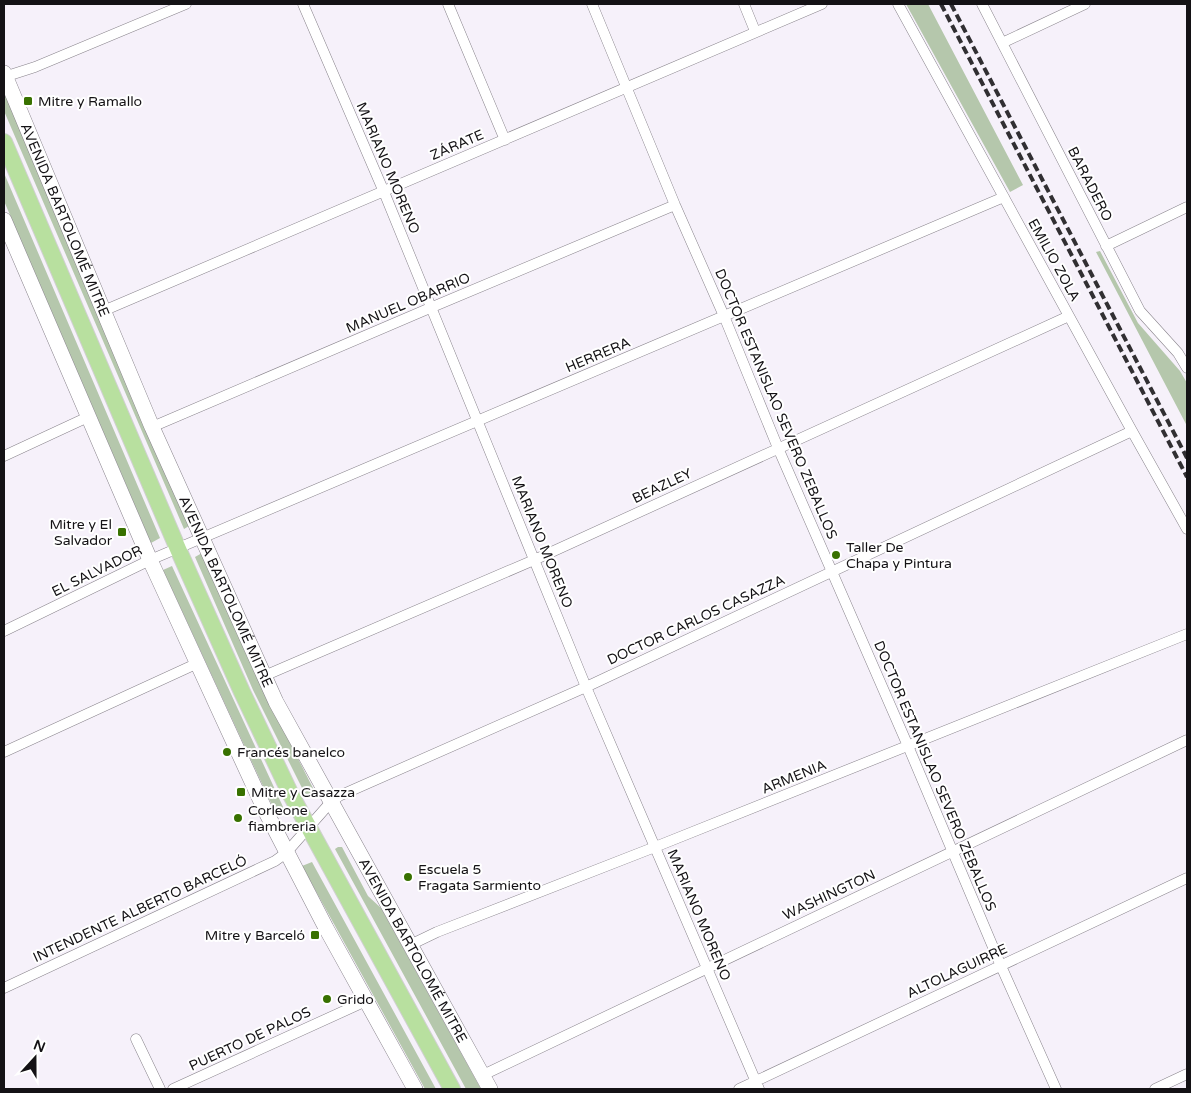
<svg xmlns="http://www.w3.org/2000/svg" width="1191" height="1093" font-family="'Varela Round',sans-serif">
  <rect width="100%" height="100%" fill="#f6f1fa"/>
  <path fill="#b5c7ac" d="M 906,4 L 928,4 L 1023,185 L 1010,192 Z
    M 4,89 L 189,526 L 184,529 L 4,111 Z
    M 4,173 L 160,538 L 151,543 L 4,201 Z
    M 1100,251 L 1138,323 L 1180,371 L 1187,383 L 1187,426 L 1096,252 Z
    M 202,553 L 261,686 L 315,792 L 307,798 L 253,690 L 195,557 Z
    M 172,566 L 284,809 L 276,814 L 163,570 Z
    M 338,847 L 342,847 L 368,896 L 381,908 L 481,1089 L 466,1089 L 335,849 Z
    M 312,862 L 436,1089 L 425,1089 L 302,866 Z"/>
  <g fill="none" stroke-linecap="round" stroke-linejoin="round">
    <g stroke="#88838b" stroke-width="11">
      <path id="street" d="M 303,4 L 384,192 L 586,687 L 759,1089
        M 448,4 L 505,140
        M 592,4 L 675,205 L 724,316 L 778,448 L 908,746 L 1001,966 L 1056,1089
        M 744,4 L 755,31
        M 898,4 L 1132,431 L 1187,529
        M 982,4 L 1140,311 L 1178,353 L 1187,368
        M 1002,43 L 1085,4
        M 4,77 L 35,67 L 186,4
        M 1106,246 L 1187,207
        M 103,311 L 822,4
        M 152,427 L 430,308 L 675,205
        M 4,456 L 88,417
        M 4,631 L 150,560 L 1004,197
        M 264,676 L 534,560 L 1069,316
        M 4,752 L 198,663
        M 410,945 L 437,932 L 655,847 L 1187,634
        M 4,988 L 275,861 L 286,853 L 330,803 L 339,796 L 586,687 L 1132,431
        M 136,1039 L 160,1089
        M 483,1075 L 1187,740
        M 173,1089 L 366,1001
        M 739,1089 L 1187,878
        M 1155,1089 L 1187,1074"/>
    </g>
    <g stroke="#88838b" stroke-width="16">
      <g id="secondary">
        <path id="s1" d="M 4,73 L 152,427 L 276,702 L 490,1089"/>
        <path d="M 4,220 L 150,560 L 265,810 L 326,928 L 415,1089"/>
      </g>
    </g>
    <g stroke="#d0d0d0" stroke-width="18">
      <path id="primary" d="M 4,142 L 178,549 L 242,692 L 291,795 L 452,1089"/>
    </g>
    <use href="#street" stroke="#fff" stroke-width="10"/>
    <use href="#secondary" stroke="#fff" stroke-width="15"/>
    <use href="#primary" stroke="#b8e09f" stroke-width="16"/>
    <path stroke="#312f32" stroke-width="4" stroke-dasharray="8 4" stroke-linecap="butt" d="M 941,4 L 1187,477
      M 951,4 L 1187,458"/>
  </g>
  <g fill="#387100" stroke="#fff" stroke-width="2">
    <rect x="23" y="96" width="10" height="10" rx="2.5"/>
    <rect x="117" y="527" width="10" height="10" rx="2.5"/>
    <circle cx="836" cy="555" r="5"/>
    <circle cx="227" cy="752" r="5"/>
    <rect x="236" y="787" width="10" height="10" rx="2.5"/>
    <circle cx="238" cy="818" r="5"/>
    <circle cx="408" cy="877" r="5"/>
    <rect x="310" y="930" width="10" height="10" rx="2.5"/>
    <circle cx="327" cy="999" r="5"/>
  </g>
  <g text-anchor="middle" dominant-baseline="central" stroke-width="4" stroke-linejoin="round" paint-order="stroke">
    <g font-size="14" fill="#141215" stroke="#fff" text-anchor="start">
      <text x="38" y="101">Mitre y Ramallo</text>
      <text x="112" y="524" text-anchor="end">Mitre y El<tspan x="112" dy="16">Salvador</tspan></text>
      <text x="846" y="547">Taller De<tspan x="846" dy="16">Chapa y Pintura</tspan></text>
      <text x="237" y="752">Francés banelco</text>
      <text x="251" y="792">Mitre y Casazza</text>
      <text x="248" y="810">Corleone<tspan x="248" dy="16">fiambreria</tspan></text>
      <text x="418" y="869">Escuela 5<tspan x="418" dy="16">Fragata Sarmiento</tspan></text>
      <text x="305" y="935" text-anchor="end">Mitre y Barceló</text>
      <text x="337" y="999">Grido</text>
    </g>
    <g font-size="14" fill="#141215" stroke="#fff">
      <text transform="translate(457 145) rotate(-23)">ZÁRATE</text>
      <text transform="translate(388 168) rotate(67)">MARIANO MORENO</text>
      <text transform="translate(1090 184) rotate(63)">BARADERO</text>
      <text stroke="none"><textPath href="#s1" startOffset="159">AVENIDA BARTOLOMÉ MITRE</textPath></text>
      <text transform="translate(1054 260) rotate(61)">EMILIO ZOLA</text>
      <text transform="translate(408 303) rotate(-23)">MANUEL OBARRIO</text>
      <text transform="translate(598 355) rotate(-23)">HERRERA</text>
      <text transform="translate(776 404) rotate(67)">DOCTOR ESTANISLAO SEVERO ZEBALLOS</text>
      <text transform="translate(662 486) rotate(-25)">BEAZLEY</text>
      <text transform="translate(542 542) rotate(68)">MARIANO MORENO</text>
      <text transform="translate(97 571) rotate(-26)">EL SALVADOR</text>
      <text stroke="none"><textPath href="#s1" startOffset="564">AVENIDA BARTOLOMÉ MITRE</textPath></text>
      <text transform="translate(696 620) rotate(-25)">DOCTOR CARLOS CASAZZA</text>
      <text transform="translate(935 776) rotate(67)">DOCTOR ESTANISLAO SEVERO ZEBALLOS</text>
      <text transform="translate(794 777) rotate(-22)">ARMENIA</text>
      <text transform="translate(829 895) rotate(-25)">WASHINGTON</text>
      <text transform="translate(140 909) rotate(-25)">INTENDENTE ALBERTO BARCELÓ</text>
      <text transform="translate(699 915) rotate(67)">MARIANO MORENO</text>
      <text stroke="none"><textPath href="#s1" startOffset="969">AVENIDA BARTOLOMÉ MITRE</textPath></text>
      <text transform="translate(957 971) rotate(-25)">ALTOLAGUIRRE</text>
      <text transform="translate(250 1039) rotate(-25)">PUERTO DE PALOS</text>
    </g>
  </g>
  <rect width="1191" height="1093" fill="none" stroke="#141215" stroke-width="10"/>
  <g transform="translate(35 1058) rotate(21)" stroke="#ffffff" stroke-width="4" paint-order="stroke">
  <path d="M0-4L9 19L0 12L-9 19Z" fill="#141215"/>
  <text y="-8" font-size="14" font-weight="bold" text-anchor="middle" fill="#141215">N</text>
  </g>
</svg>
